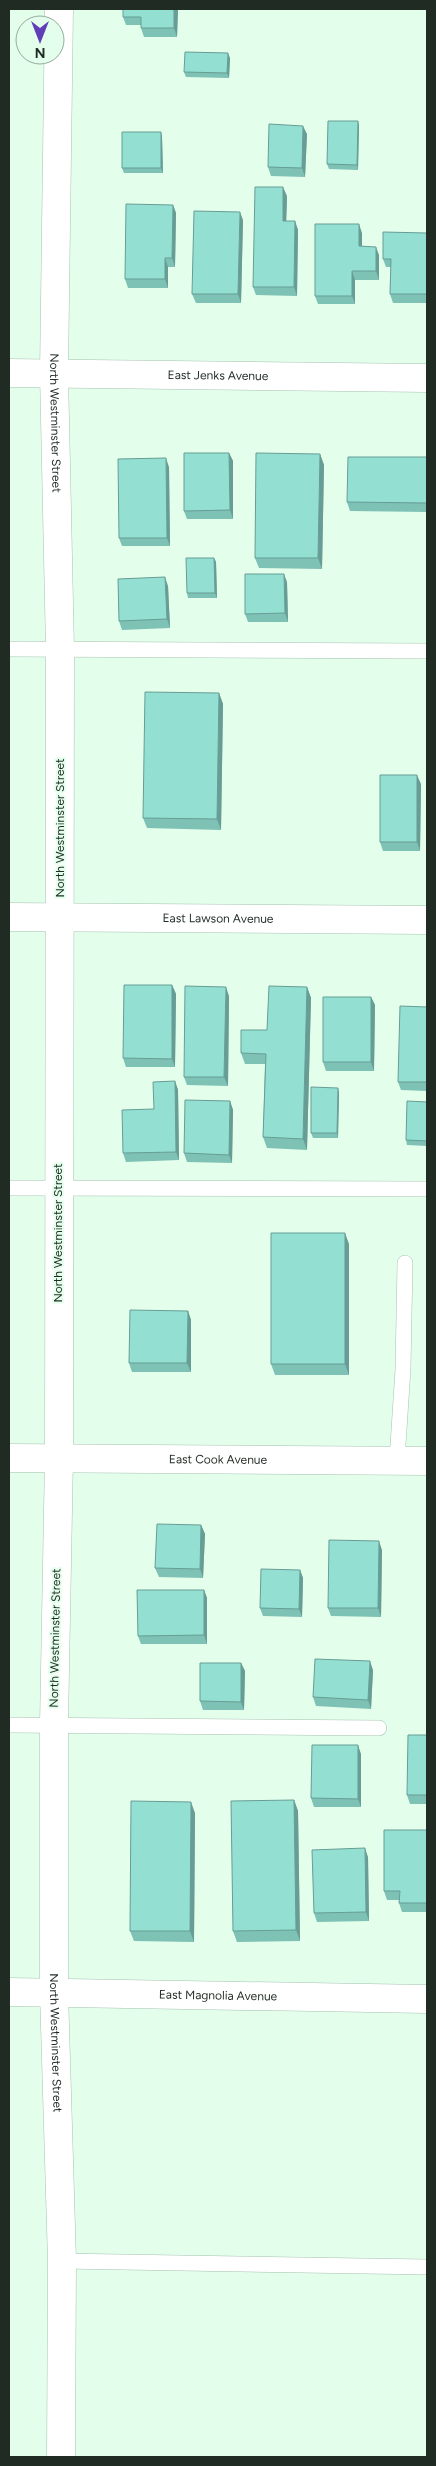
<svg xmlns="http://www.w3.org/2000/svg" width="436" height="2466" font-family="Figtree,sans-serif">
  <rect width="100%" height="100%" fill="#e4feec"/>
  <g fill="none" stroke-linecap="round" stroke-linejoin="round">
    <g stroke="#a5c3af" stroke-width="16">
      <path id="service" d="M 9,649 L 427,651
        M 9,1188 L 427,1189
        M 397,1460 L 403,1369 L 405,1263
        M 9,1725 L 379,1728
        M 62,2261 L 427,2267"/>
    </g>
    <g stroke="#a5c3af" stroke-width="29">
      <g id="minor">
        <path id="s1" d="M 59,9 L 54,373 L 60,649 L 59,1457 L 54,1725 L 54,1992 L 62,2261 L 61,2457"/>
        <path id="s2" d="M 9,373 L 427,378"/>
        <path id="s3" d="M 9,917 L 427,920"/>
        <path id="s4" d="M 9,1458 L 427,1461"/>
        <path id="s5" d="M 9,1992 L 427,1999"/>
      </g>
    </g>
    <use href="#service" stroke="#fff" stroke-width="15"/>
    <use href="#minor" stroke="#fff" stroke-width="28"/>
  </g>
  <path fill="#7ec1b5" d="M 178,9 L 177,37 L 144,37 L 141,28 L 141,25 L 126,25 L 123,17 Z
    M 230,58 L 229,78 L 186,77 L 184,72 Z
    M 358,121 L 359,126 L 358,170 L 329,169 L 327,164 Z
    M 161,132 L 162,137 L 163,173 L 124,173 L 122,168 Z
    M 307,134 L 305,177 L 271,176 L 268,167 Z
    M 287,196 L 286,221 L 295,221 L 298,230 L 297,296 L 256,295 L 253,287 Z
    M 173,205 L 176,213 L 175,267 L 168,267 L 168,288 L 128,288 L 125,279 Z
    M 243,220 L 241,303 L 196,303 L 192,294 Z
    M 362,233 L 362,246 L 379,255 L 379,280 L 355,280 L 355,304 L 318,304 L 315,296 Z
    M 427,233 L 427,303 L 393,303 L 390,294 L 391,267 L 386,267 L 383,259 Z
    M 229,453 L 233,461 L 233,519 L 187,519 L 184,511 Z
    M 320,454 L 324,465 L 322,569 L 259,568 L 255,558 Z
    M 427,457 L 427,512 L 350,511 L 347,502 Z
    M 169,467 L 170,546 L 122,546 L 119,538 Z
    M 214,558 L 216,562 L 217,598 L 188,598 L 187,593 Z
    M 287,582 L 288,622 L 248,622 L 245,614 Z
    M 168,586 L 170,628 L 122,630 L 119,621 Z
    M 219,693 L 223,704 L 221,830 L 147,828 L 143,818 Z
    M 421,784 L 420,851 L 383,851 L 380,842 Z
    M 172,985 L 176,994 L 175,1067 L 126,1067 L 123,1058 Z
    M 307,987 L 311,998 L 307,1150 L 267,1148 L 263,1137 L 265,1064 L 245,1064 L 241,1053 L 267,1030 Z
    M 229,996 L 228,1086 L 187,1085 L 184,1077 Z
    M 371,997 L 375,1005 L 374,1071 L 326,1071 L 323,1062 Z
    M 427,1007 L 427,1091 L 401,1090 L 398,1082 Z
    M 175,1081 L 178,1090 L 179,1160 L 126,1162 L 123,1153 Z
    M 338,1088 L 339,1093 L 338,1138 L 313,1138 L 311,1133 Z
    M 230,1101 L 233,1110 L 232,1163 L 187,1162 L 184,1153 Z
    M 427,1102 L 427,1146 L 407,1145 L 406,1140 Z
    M 349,1244 L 349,1375 L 275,1375 L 271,1364 Z
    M 188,1311 L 191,1320 L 191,1372 L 132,1372 L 129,1363 Z
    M 201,1525 L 205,1534 L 203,1578 L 159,1577 L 155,1568 Z
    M 382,1550 L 381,1617 L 331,1616 L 328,1608 Z
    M 300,1570 L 303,1578 L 302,1617 L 263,1616 L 260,1608 Z
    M 204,1590 L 207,1598 L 207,1644 L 141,1644 L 138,1636 Z
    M 241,1663 L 245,1671 L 244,1710 L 203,1710 L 200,1701 Z
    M 373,1670 L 371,1709 L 316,1706 L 313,1697 Z
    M 427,1735 L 427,1804 L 410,1804 L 407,1795 Z
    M 361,1754 L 361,1807 L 314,1807 L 311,1798 Z
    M 294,1800 L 298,1811 L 300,1941 L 237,1942 L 233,1931 Z
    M 195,1813 L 194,1942 L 134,1941 L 130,1931 Z
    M 427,1830 L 427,1912 L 402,1912 L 399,1903 L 399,1900 L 387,1900 L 384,1891 Z
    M 368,1857 L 369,1921 L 317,1922 L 314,1913 Z"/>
  <path fill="#679d94" d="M 174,9 L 178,9 L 177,37 L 174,28 Z
    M 228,53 L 230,58 L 229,78 L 227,73 Z
    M 358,121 L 359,126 L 358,170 L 357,165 Z
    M 303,126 L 307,134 L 305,177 L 302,168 Z
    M 161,132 L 162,137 L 163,173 L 161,168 Z
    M 283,187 L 287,196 L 286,230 L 283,221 Z
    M 173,205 L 176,213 L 175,267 L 172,258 Z
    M 240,212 L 243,220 L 241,303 L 238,294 Z
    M 295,221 L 298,230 L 297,296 L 294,287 Z
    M 359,224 L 362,233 L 362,255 L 359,246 Z
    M 376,247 L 379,255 L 379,280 L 376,271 Z
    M 165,258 L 168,267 L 168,288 L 165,279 Z
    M 352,271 L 355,280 L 355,304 L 352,296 Z
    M 229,453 L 233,461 L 233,519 L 230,510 Z
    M 320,454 L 324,465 L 322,569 L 318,558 Z
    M 166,458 L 169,467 L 170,546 L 167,538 Z
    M 214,558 L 216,562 L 217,598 L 215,593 Z
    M 284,574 L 287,582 L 288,622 L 285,613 Z
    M 165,577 L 168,586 L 170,628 L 167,619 Z
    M 219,693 L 223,704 L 221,830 L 217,819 Z
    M 417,775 L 421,784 L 420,851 L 417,842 Z
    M 172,985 L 176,994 L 175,1067 L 172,1059 Z
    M 226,987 L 229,996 L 228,1086 L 224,1077 Z
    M 307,987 L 311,998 L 307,1150 L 303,1139 Z
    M 371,997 L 375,1005 L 374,1071 L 371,1062 Z
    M 175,1081 L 178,1090 L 179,1160 L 176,1152 Z
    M 338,1088 L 339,1093 L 338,1138 L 337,1133 Z
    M 230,1101 L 233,1110 L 232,1163 L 229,1155 Z
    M 345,1233 L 349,1244 L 349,1375 L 345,1364 Z
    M 188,1311 L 191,1320 L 191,1372 L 187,1363 Z
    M 201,1525 L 205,1534 L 203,1578 L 200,1569 Z
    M 379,1541 L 382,1550 L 381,1617 L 378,1608 Z
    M 300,1570 L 303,1578 L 302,1617 L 299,1609 Z
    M 204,1590 L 207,1598 L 207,1644 L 204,1635 Z
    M 370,1661 L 373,1670 L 371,1709 L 368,1700 Z
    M 241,1663 L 245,1671 L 244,1710 L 241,1702 Z
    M 358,1745 L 361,1754 L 361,1807 L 358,1799 Z
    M 294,1800 L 298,1811 L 300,1941 L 296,1930 Z
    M 191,1802 L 195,1813 L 194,1942 L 190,1931 Z
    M 365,1848 L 368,1857 L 369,1921 L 366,1912 Z"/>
  <path fill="#93e0d3" stroke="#679d94" d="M 123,9 L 174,9 L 174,28 L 141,28 L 141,17 L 123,17 Z
    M 185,52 L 228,53 L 227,73 L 184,72 Z
    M 328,121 L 358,121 L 357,165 L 327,164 Z
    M 269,124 L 303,126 L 302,168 L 268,167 Z
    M 122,132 L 161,132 L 161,168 L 122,168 Z
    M 255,187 L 283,187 L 283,221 L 295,221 L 294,287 L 253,287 Z
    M 126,204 L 173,205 L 172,258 L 165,258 L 165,279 L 125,279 Z
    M 194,211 L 240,212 L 238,294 L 192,294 Z
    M 315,224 L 359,224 L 359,246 L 376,247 L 376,271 L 352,271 L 352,296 L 315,296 Z
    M 383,232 L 427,233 L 427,294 L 390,294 L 391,259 L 383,259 Z
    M 184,453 L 229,453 L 230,510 L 184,511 Z
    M 256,453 L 320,454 L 318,558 L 255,558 Z
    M 348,457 L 427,457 L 427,503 L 347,502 Z
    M 166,458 L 167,538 L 119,538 L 118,459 Z
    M 186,558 L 214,558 L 215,593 L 187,593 Z
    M 245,574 L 284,574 L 285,613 L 245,614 Z
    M 165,577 L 167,619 L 119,621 L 118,579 Z
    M 145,692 L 219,693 L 217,819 L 143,818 Z
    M 380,775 L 417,775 L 417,842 L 380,842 Z
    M 124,985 L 172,985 L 172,1059 L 123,1058 Z
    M 185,986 L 226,987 L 224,1077 L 184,1077 Z
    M 269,986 L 307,987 L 303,1139 L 263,1137 L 266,1054 L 241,1053 L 241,1030 L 267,1030 Z
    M 323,997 L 371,997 L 371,1062 L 323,1062 Z
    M 400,1006 L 427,1007 L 427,1082 L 398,1082 Z
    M 175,1081 L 176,1152 L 123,1153 L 122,1110 L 154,1109 L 153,1082 Z
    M 311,1087 L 338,1088 L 337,1133 L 311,1133 Z
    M 185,1100 L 230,1101 L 229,1155 L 184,1153 Z
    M 407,1101 L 427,1102 L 427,1141 L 406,1140 Z
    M 271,1233 L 345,1233 L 345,1364 L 271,1364 Z
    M 130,1310 L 188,1311 L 187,1363 L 129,1363 Z
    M 157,1524 L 201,1525 L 200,1569 L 155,1568 Z
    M 329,1540 L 379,1541 L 378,1608 L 328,1608 Z
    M 261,1569 L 300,1570 L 299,1609 L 260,1608 Z
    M 137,1590 L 204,1590 L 204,1635 L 138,1636 Z
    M 315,1659 L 370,1661 L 368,1700 L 313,1697 Z
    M 200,1663 L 241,1663 L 241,1702 L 200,1701 Z
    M 408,1735 L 427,1735 L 427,1795 L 407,1795 Z
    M 312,1745 L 358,1745 L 358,1799 L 311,1798 Z
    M 294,1800 L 296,1930 L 233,1931 L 231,1801 Z
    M 131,1801 L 191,1802 L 190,1931 L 130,1931 Z
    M 384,1830 L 427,1830 L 427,1903 L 399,1903 L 400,1891 L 384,1891 Z
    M 365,1848 L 366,1912 L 314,1913 L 312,1850 Z"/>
  <g text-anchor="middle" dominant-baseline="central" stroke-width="4" stroke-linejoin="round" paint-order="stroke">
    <g font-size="12" fill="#1f2b23" stroke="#e4feec">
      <text stroke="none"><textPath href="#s2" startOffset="209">East Jenks Avenue</textPath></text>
      <text stroke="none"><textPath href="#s1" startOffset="414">North Westminster Street</textPath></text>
      <text transform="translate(60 828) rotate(-90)">North Westminster Street</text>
      <text stroke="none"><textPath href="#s3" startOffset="209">East Lawson Avenue</textPath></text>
      <text transform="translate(58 1233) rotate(-90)">North Westminster Street</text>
      <text stroke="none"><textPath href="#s4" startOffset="209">East Cook Avenue</textPath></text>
      <text transform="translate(55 1638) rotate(-89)">North Westminster Street</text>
      <text stroke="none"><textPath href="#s5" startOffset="209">East Magnolia Avenue</textPath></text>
      <text stroke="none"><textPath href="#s1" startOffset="2034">North Westminster Street</textPath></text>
    </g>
  </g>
  <rect width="436" height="2466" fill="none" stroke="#1f2b23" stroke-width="20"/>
  <g transform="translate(40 40) rotate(180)"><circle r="24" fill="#e4feec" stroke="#95aa9c"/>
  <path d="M0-4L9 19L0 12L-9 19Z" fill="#603eb7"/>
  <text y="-8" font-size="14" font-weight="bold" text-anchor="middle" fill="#1f2b23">N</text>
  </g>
</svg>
